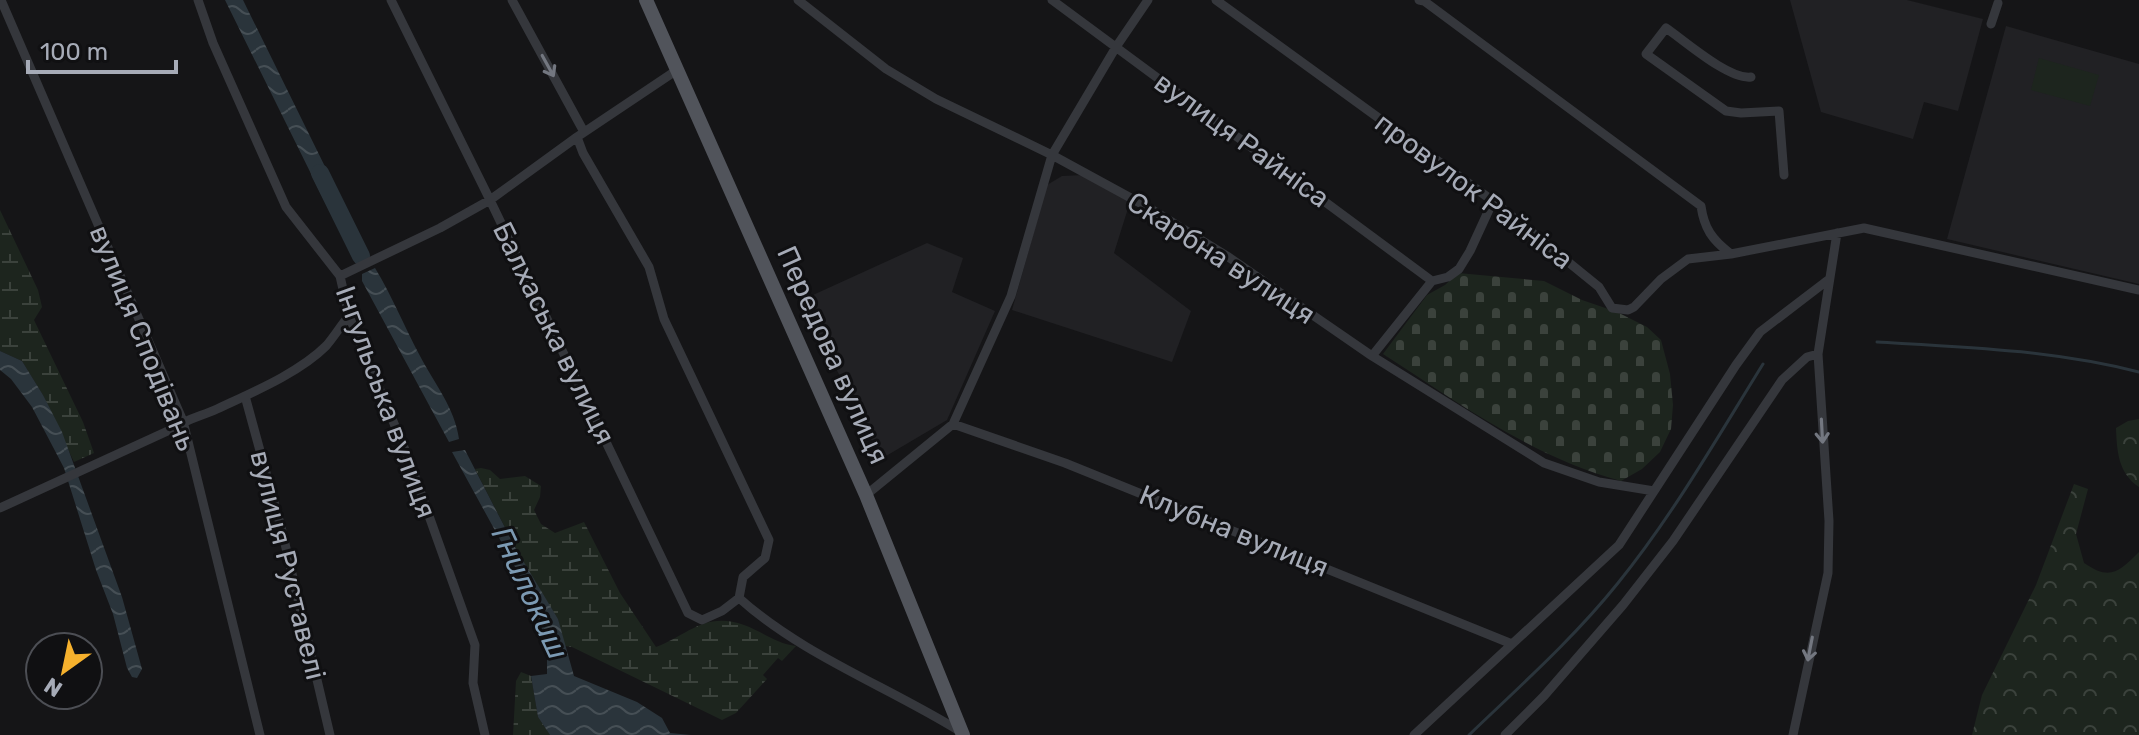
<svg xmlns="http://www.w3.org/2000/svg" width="2139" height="735" font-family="Rubik,sans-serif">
  <defs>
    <pattern id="forest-crowns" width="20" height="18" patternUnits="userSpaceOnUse" patternTransform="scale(2)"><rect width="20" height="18" fill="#1d251e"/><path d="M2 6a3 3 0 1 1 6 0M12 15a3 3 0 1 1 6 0" fill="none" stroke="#3b423c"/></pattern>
    <pattern id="wetland-marsh" width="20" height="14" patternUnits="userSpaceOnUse" patternTransform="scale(2)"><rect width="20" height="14" fill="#1d251e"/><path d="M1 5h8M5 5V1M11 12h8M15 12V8" fill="none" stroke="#3b423c"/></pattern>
    <pattern id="cemetery-stones" width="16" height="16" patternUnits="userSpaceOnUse" patternTransform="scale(2)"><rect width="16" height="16" fill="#1d251e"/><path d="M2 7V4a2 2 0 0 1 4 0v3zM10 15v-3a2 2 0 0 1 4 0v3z" fill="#3b423c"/></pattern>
    <pattern id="water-waves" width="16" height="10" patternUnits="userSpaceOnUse" patternTransform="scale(2)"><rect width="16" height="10" fill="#2a343b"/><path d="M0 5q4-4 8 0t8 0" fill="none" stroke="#464f55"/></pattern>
  </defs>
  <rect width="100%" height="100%" fill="#151517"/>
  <path fill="#212124" d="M 1790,0 L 1907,0 L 1983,19 L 1958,111 L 1924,102 L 1913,139 L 1821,112 Z
    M 2006,26 L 2139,64 L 2139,284 L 1947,239 Z
    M 1084,175 L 1130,202 L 1114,253 L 1191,311 L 1172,362 L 1012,310 L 1047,185 L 1062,176 Z
    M 927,243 L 963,258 L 952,292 L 995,311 L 947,420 L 881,459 L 802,300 Z"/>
  <path fill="url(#forest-crowns)" d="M 2139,419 L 2139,487 C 2118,473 2117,451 2116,428 L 2128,421 Z
    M 2074,484 L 2088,489 L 2076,534 L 2084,563 C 2110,581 2119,572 2139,552 L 2139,735 L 1972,735 L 1982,695 L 2036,585 Z"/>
  <path fill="url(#wetland-marsh)" d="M 0,210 L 38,290 L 42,307 L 34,320 L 83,422 L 94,453 L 74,462 L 43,395 L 22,361 L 0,351 Z
    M 481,468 L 490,470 L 500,479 L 525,476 L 541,486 L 540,497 L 534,510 L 541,524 L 555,533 L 584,522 L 620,593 L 656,647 C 688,635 705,611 744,625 C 763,632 777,644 796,646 L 782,661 L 778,658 L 763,675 L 767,679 L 736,713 L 722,720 L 572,647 L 564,646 L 558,619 L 527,570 L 475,469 Z
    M 521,672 L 531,676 L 538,717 L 550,735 L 513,735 L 516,681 Z"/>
  <path fill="url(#cemetery-stones)" d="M 1458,273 L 1544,281 L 1582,300 L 1617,312 L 1647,327 L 1661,340 L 1670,374 L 1673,405 L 1671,429 L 1660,452 L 1642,469 L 1621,481 C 1532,457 1459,403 1383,354 L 1427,295 L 1445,285 Z"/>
  <path fill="#1d251e" d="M 2039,58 L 2099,75 L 2090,106 L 2031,90 Z"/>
  <path fill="url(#water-waves)" d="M 225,0 L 243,0 L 336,189 L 323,198 Z
    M 375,268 C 392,296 404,326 420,356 C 434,383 455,408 459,439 L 449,442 L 362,281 L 362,274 Z
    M 0,351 L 22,361 L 43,395 L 62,432 L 122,597 L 142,669 L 137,678 L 132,677 L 127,668 L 113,614 L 96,570 L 64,468 L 32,407 L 11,379 L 0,370 Z
    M 465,450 L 516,549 L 558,619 L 574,676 L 637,702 L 662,718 L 670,733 L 691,735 L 550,735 L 538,717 L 531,676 L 547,674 L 547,643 L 526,587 L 452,452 Z"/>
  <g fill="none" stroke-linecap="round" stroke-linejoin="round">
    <path stroke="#2a343b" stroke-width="3" d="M 1877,342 C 1965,347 2053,350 2139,372
      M 1469,735 C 1520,686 1574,638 1618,583 C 1673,515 1717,438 1763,364"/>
    <path stroke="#2a343b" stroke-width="18" d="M 320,173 L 361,256"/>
    <path stroke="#35373c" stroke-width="9" d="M 1,0 L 183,421 L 260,735
      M 198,0 L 213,43 L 286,207 L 340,276 L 349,316 L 408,457 L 475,645 L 473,683 L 485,735
      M 391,0 L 490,200 L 688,613 L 702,620 L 722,611 L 739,598
      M 512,0 L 584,132
      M 798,0 L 886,69 L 936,99 L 1052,155 L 1151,209 L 1227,256 L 1372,356 L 1544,463 L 1599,482 L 1654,491
      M 1052,0 L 1432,281
      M 1216,0 L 1493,201 L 1599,287 L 1612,308 L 1628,310 L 1634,307 L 1661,279 L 1688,259 L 1731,254
      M 1419,0 L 1424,1 L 1701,206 C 1704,228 1712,240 1731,254 L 1864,228 L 2139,290
      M 1991,24 L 1998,3
      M 1751,77 C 1729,80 1685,41 1666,28 L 1646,54 L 1726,111 L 1741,113 L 1779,111 L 1784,175
      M 577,137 L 583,153 L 649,267 L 664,319 L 769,540 L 765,558 L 743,577 L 739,598
      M 340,276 L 440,228 L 490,200 L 577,137 L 677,70
      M 1372,356 L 1432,281 L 1448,277 L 1459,269 L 1470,251 L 1493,201
      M 245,396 L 282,531 L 330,735
      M 953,424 L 1065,463 L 1512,644
      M 866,495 L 953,424 L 1011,296 L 1052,155 L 1116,47 L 1148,0
      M 0,508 L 172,429 C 186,419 202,416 217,409 C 251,393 299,373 326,346 C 334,337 341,325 349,316
      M 739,598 C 802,655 889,687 961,732
      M 1414,735 L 1619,545 L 1736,365 L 1760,332 L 1828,280
      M 1505,735 L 1544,696 L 1623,605 L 1673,541 L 1782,380 L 1807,357 L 1818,354
      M 1793,735 L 1828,573 L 1829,521 L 1818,354 L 1837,233"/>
    <path stroke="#51545b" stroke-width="14" d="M 646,0 L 866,495 L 963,735"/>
  </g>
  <defs><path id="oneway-shaft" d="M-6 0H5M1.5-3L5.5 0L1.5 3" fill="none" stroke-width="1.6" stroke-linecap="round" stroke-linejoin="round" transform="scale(2)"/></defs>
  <g stroke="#737780">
    <use href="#oneway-shaft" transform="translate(548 66) rotate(61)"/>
    <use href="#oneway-shaft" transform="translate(1822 431) rotate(87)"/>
    <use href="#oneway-shaft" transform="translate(1810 649) rotate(101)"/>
  </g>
  <g text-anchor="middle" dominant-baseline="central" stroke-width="6" stroke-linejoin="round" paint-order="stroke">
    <g font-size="28" fill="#a6abb7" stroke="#101012">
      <text transform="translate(1242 140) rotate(36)">вулиця Райніса</text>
      <text transform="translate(1474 191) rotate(37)">провулок Райніса</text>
      <text transform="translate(1221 258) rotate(33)">Скарбна вулиця</text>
      <text transform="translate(554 333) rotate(64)">Балхаська вулиця</text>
      <text transform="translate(143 338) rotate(68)">вулиця Сподівань</text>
      <text transform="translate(833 355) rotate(66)">Передова вулиця</text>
      <text transform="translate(386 402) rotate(70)">Інгульська вулиця</text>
      <text transform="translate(1234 531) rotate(22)">Клубна вулиця</text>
      <text transform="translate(288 565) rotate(76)">вулиця Руставелі</text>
    </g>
    <g font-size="30" font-style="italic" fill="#7c9ab3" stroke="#101012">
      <text transform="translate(530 593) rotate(65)">Гнилокиш</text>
    </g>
  </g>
  <g transform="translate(64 671) rotate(213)"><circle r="38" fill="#101012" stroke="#4c4e54" stroke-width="2"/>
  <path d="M0-6L14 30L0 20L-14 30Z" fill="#f6b12d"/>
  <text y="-12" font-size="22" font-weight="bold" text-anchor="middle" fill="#a6abb7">N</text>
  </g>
  <path d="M28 60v12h148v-12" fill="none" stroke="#a6abb7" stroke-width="4"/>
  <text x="40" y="60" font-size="24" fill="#a6abb7" stroke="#101012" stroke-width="6" paint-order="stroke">100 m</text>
</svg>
